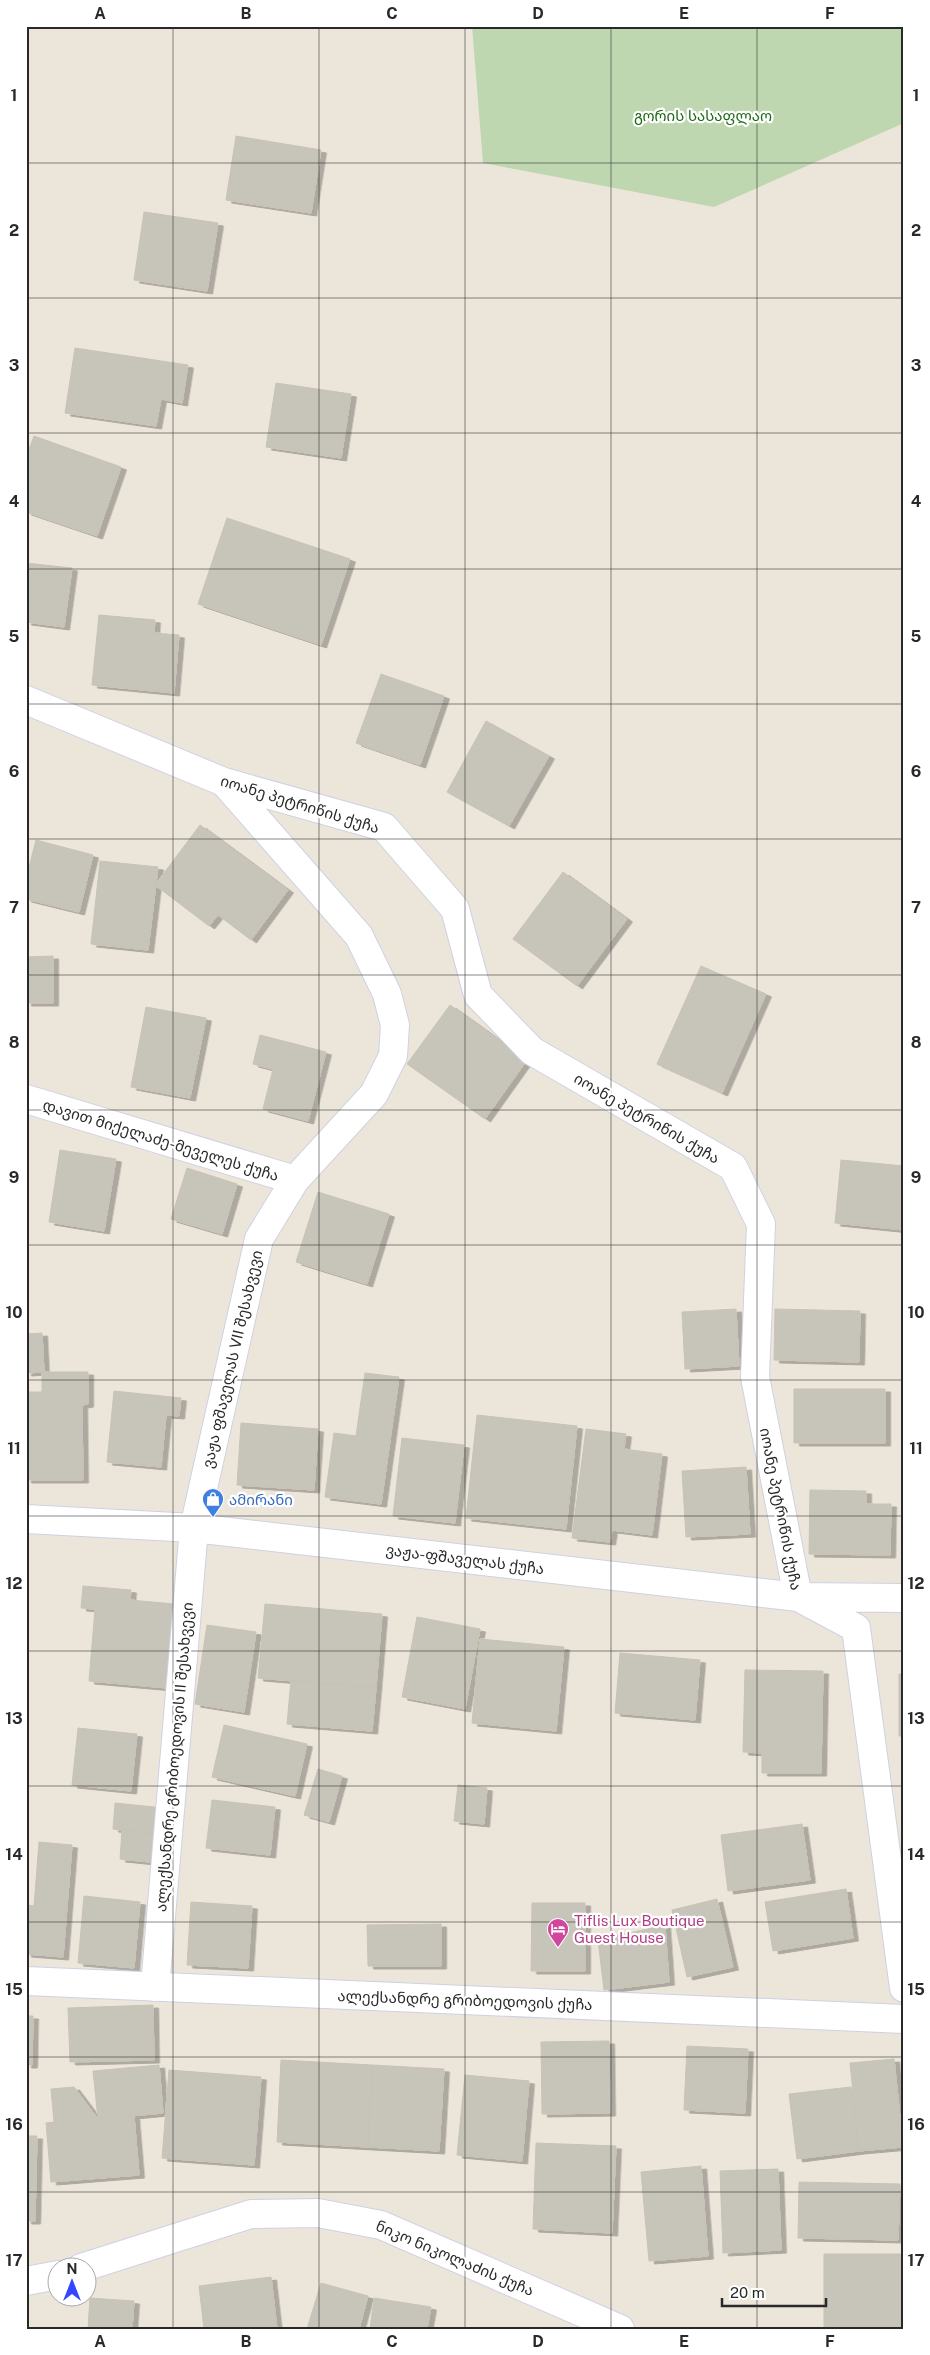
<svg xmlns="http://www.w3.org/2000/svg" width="930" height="2355" font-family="'Public Sans','Noto Sans Georgian',sans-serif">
  <defs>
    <filter id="shadow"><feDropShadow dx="5.5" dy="3" stdDeviation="0" flood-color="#0004"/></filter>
  </defs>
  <rect width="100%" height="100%" fill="#ece6da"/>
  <path fill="#bfd7b0" d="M 472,26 L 904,26 L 904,123 L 714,207 L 483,163 Z"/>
  <path fill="#c7c4b9" stroke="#c8c3b4" filter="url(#shadow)" d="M 236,136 L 321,150 L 311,213 L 226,200 Z
    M 144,212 L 218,223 L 207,291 L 134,280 Z
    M 75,348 L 188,365 L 182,403 L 161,399 L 156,426 L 65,413 Z
    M 276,383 L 351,394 L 341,458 L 266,447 Z
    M 34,436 L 121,467 L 97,536 L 26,512 L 26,457 Z
    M 227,518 L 350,559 L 321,645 L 198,604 Z
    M 26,563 L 72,568 L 64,627 L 26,622 Z
    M 99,615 L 155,620 L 154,633 L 179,635 L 174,693 L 92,685 Z
    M 381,674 L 444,696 L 420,765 L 356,743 Z
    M 486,721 L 549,756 L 509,826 L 447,792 Z
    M 200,825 L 288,890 L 251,940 L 218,915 L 209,926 L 155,885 Z
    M 36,840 L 93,855 L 79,912 L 26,899 L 26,879 Z
    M 100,861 L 158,867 L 148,950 L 91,944 Z
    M 563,872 L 627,919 L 577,986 L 513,939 Z
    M 53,956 L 53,1003 L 26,1003 L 26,957 Z
    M 701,966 L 766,994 L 722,1093 L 657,1064 Z
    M 450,1005 L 527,1060 L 485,1119 L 407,1064 Z
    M 146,1007 L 206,1018 L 190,1098 L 131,1087 Z
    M 260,1035 L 326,1052 L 308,1121 L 263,1109 L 273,1069 L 253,1064 Z
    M 60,1150 L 116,1159 L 104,1231 L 49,1222 Z
    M 841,1160 L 904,1166 L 904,1230 L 835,1223 Z
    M 187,1168 L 237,1184 L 222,1234 L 171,1219 Z
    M 318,1192 L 389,1214 L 367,1284 L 296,1262 Z
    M 736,1309 L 739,1366 L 685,1369 L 682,1312 Z
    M 775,1309 L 860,1311 L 859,1362 L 774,1360 Z
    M 42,1333 L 44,1372 L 26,1373 L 26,1334 Z
    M 42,1372 L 88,1372 L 88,1404 L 82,1405 L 83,1480 L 26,1480 L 26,1392 L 42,1392 Z
    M 365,1373 L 399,1377 L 381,1504 L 325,1497 L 334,1433 L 356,1436 Z
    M 794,1389 L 885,1389 L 885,1443 L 794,1443 Z
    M 114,1391 L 181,1398 L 179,1416 L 166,1415 L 161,1467 L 107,1462 Z
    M 477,1415 L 577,1426 L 566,1529 L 466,1518 Z
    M 241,1423 L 318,1429 L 314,1490 L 237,1485 Z
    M 586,1429 L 626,1434 L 624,1449 L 662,1454 L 652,1535 L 612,1530 L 610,1542 L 572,1538 Z
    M 402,1438 L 464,1445 L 455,1523 L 393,1516 Z
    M 746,1467 L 750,1534 L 686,1537 L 682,1471 Z
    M 810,1490 L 866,1491 L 866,1504 L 891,1504 L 890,1555 L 809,1554 Z
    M 83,1586 L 131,1590 L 130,1600 L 174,1604 L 167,1688 L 89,1681 L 95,1609 L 81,1608 Z
    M 265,1604 L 382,1614 L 376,1688 L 258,1678 Z
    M 417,1617 L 480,1629 L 465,1709 L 402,1697 Z
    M 207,1625 L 256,1632 L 244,1712 L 195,1704 Z
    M 480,1639 L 564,1647 L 556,1731 L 472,1723 Z
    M 620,1653 L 700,1660 L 695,1720 L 615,1713 Z
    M 745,1670 L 823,1671 L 821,1773 L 762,1773 L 762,1753 L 743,1752 Z
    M 899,1674 L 904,1674 L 904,1736 L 899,1736 Z
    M 291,1680 L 376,1688 L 372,1731 L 287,1724 Z
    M 224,1725 L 307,1744 L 295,1796 L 212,1777 Z
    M 78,1728 L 137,1734 L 131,1791 L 72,1785 Z
    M 318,1769 L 342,1776 L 329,1822 L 304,1815 Z
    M 458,1785 L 487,1788 L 484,1824 L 454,1821 Z
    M 212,1800 L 275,1807 L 270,1855 L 206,1848 Z
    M 115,1803 L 164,1808 L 161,1834 L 113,1829 Z
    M 802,1824 L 810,1880 L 728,1891 L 721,1835 Z
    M 122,1830 L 153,1833 L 150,1862 L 120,1859 Z
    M 39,1842 L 72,1845 L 63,1957 L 26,1954 L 26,1905 L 34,1906 Z
    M 846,1889 L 853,1938 L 773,1951 L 765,1902 Z
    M 84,1896 L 140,1902 L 134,1968 L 78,1963 Z
    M 717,1899 L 733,1967 L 687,1977 L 672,1910 Z
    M 191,1902 L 252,1906 L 248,1968 L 187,1965 Z
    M 532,1903 L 585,1903 L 585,1971 L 531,1971 Z
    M 441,1924 L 441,1966 L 368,1966 L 367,1925 Z
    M 665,1925 L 669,1982 L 604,1990 L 598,1940 Z
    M 153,2005 L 154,2060 L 70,2062 L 68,2008 Z
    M 26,2016 L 33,2016 L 32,2065 L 26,2065 Z
    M 609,2041 L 610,2113 L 542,2114 L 541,2042 Z
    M 687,2046 L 748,2049 L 745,2113 L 684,2110 Z
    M 894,2059 L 903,2147 L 859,2151 L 850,2063 Z
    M 281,2060 L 372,2065 L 368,2147 L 277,2142 Z
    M 159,2065 L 163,2113 L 98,2119 L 93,2071 Z
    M 372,2065 L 444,2069 L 439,2151 L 368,2147 Z
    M 169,2070 L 261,2077 L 254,2165 L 162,2158 Z
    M 465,2075 L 529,2081 L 522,2161 L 457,2155 Z
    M 74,2087 L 98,2119 L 134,2116 L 139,2175 L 51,2182 L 46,2123 L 54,2122 L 51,2089 Z
    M 851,2087 L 859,2151 L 797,2159 L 789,2094 Z
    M 26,2136 L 37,2136 L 35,2221 L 26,2221 Z
    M 536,2143 L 616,2146 L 612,2233 L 533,2229 Z
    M 701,2166 L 708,2256 L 649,2261 L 641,2172 Z
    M 778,2169 L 781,2250 L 723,2253 L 720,2171 Z
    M 799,2182 L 900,2184 L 898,2240 L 798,2238 Z
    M 824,2254 L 901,2254 L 901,2329 L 824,2329 Z
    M 271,2277 L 277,2329 L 204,2329 L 199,2286 Z
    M 321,2283 L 368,2296 L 359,2329 L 307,2329 Z
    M 90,2298 L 134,2301 L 132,2329 L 88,2329 Z
    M 374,2298 L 431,2307 L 427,2329 L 370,2329 Z"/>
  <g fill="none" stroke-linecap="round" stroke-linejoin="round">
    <g stroke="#cfd1e3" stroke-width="30">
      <path id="minor" d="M 26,700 L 224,782 L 384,827 L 455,909 L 478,995 L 532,1051 L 733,1167 L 761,1224 L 755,1377 L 798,1597 L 856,1628 L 904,1988
        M 26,1099 L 295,1180
        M 26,1519 L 194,1528 L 798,1597 L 904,1598
        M 26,1981 L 904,2019
        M 155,1987 L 194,1528 L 259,1239 L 295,1180 L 374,1094 L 393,1056 L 395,1025 L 387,994 L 359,936 L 224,782
        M 81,2268 L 251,2214 L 318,2213 L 381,2225 L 620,2329
        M 26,2281 L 58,2275"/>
    </g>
    <use href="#minor" stroke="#fff" stroke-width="28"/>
  </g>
  <path fill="none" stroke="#292929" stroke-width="1" stroke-opacity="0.55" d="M 173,26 L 173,2329M 319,26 L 319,2329M 465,26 L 465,2329M 611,26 L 611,2329M 757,26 L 757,2329M 26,163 L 904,163M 26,298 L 904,298M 26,433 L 904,433M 26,569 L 904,569M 26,704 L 904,704M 26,839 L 904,839M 26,975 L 904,975M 26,1110 L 904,1110M 26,1245 L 904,1245M 26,1380 L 904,1380M 26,1516 L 904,1516M 26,1651 L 904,1651M 26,1786 L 904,1786M 26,1922 L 904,1922M 26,2057 L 904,2057M 26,2192 L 904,2192"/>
  <defs>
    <g id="shop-pin" transform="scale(1.125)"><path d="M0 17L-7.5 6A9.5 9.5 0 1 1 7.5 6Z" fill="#3f7fe0" stroke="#fff"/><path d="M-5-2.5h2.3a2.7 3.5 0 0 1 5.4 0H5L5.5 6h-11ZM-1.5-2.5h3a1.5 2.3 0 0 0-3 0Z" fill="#fff"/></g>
    <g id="hotel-pin" transform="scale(1.125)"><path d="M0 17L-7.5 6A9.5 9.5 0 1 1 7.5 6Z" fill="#d1479c" stroke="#fff"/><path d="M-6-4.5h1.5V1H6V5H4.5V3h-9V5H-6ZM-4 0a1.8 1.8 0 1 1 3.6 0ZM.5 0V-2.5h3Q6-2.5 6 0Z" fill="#fff"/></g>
  </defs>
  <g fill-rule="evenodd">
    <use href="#shop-pin" x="213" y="1499"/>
    <use href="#hotel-pin" x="558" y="1929"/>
  </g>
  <g text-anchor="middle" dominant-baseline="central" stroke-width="4.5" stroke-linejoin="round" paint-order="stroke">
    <g font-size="15" fill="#1e6a15" stroke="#fff">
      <text x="703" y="115">გორის სასაფლაო</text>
    </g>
    <g font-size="15" fill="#292929" stroke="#fff">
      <text transform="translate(300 804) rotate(17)">იოანე პეტრიწის ქუჩა</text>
      <text transform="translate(647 1118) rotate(30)">იოანე პეტრიწის ქუჩა</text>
      <text transform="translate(161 1140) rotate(17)">დავით მიქელაძე-მეველეს ქუჩა</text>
      <text transform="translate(232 1359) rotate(-77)">ვაჟა ფშაველას VII შესახვევი</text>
      <text transform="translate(781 1509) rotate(79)">იოანე პეტრიწის ქუჩა</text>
      <text transform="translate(465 1559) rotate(7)">ვაჟა-ფშაველას ქუჩა</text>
      <text transform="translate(174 1757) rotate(-85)">ალექსანდრე გრიბოედოვის II შესახვევი</text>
      <text transform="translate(465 2000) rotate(2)">ალექსანდრე გრიბოედოვის ქუჩა</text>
      <text transform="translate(455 2258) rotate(23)">ნიკო ნიკოლაძის ქუჩა</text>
    </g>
    <g font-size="15" fill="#366cbe" stroke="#fff" text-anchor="start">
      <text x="229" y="1499">ამირანი</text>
    </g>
    <g font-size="15" fill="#b23c85" stroke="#fff" text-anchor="start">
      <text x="574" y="1920">Tiflis Lux Boutique<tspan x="574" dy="17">Guest House</tspan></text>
    </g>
  </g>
  <rect width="930" height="2355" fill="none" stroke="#ffffff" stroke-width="55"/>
  <g transform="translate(72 2282)"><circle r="24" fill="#ffffff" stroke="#a9a9a9"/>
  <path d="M0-4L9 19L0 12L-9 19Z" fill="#3446ff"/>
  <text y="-8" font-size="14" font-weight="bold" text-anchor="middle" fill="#292929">N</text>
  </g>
  <path d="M722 2298v8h104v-8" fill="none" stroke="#292929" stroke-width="2.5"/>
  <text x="730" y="2298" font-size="15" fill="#292929" stroke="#ffffff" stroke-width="4" paint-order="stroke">20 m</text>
  <rect x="28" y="28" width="874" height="2300" fill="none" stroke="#292929" stroke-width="2"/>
  <g font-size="16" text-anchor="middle" font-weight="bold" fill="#292929">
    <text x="100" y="19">A</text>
    <text x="246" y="19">B</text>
    <text x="392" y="19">C</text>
    <text x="538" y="19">D</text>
    <text x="684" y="19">E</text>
    <text x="830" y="19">F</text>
    <text x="14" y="101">1</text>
    <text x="916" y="101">1</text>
    <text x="14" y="236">2</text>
    <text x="916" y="236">2</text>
    <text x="14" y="371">3</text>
    <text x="916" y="371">3</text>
    <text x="14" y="507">4</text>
    <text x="916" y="507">4</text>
    <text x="14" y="642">5</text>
    <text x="916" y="642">5</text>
    <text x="14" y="777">6</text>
    <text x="916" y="777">6</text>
    <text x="14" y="913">7</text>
    <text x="916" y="913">7</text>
    <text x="14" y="1048">8</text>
    <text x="916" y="1048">8</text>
    <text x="14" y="1183">9</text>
    <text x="916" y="1183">9</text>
    <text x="14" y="1318">10</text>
    <text x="916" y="1318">10</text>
    <text x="14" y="1454">11</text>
    <text x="916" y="1454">11</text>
    <text x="14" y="1589">12</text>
    <text x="916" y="1589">12</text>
    <text x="14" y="1724">13</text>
    <text x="916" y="1724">13</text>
    <text x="14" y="1860">14</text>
    <text x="916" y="1860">14</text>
    <text x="14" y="1995">15</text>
    <text x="916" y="1995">15</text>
    <text x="14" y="2130">16</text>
    <text x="916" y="2130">16</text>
    <text x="14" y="2266">17</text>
    <text x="916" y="2266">17</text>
    <text x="100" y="2347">A</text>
    <text x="246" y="2347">B</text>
    <text x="392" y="2347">C</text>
    <text x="538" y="2347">D</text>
    <text x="684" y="2347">E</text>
    <text x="830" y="2347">F</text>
  </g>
</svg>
